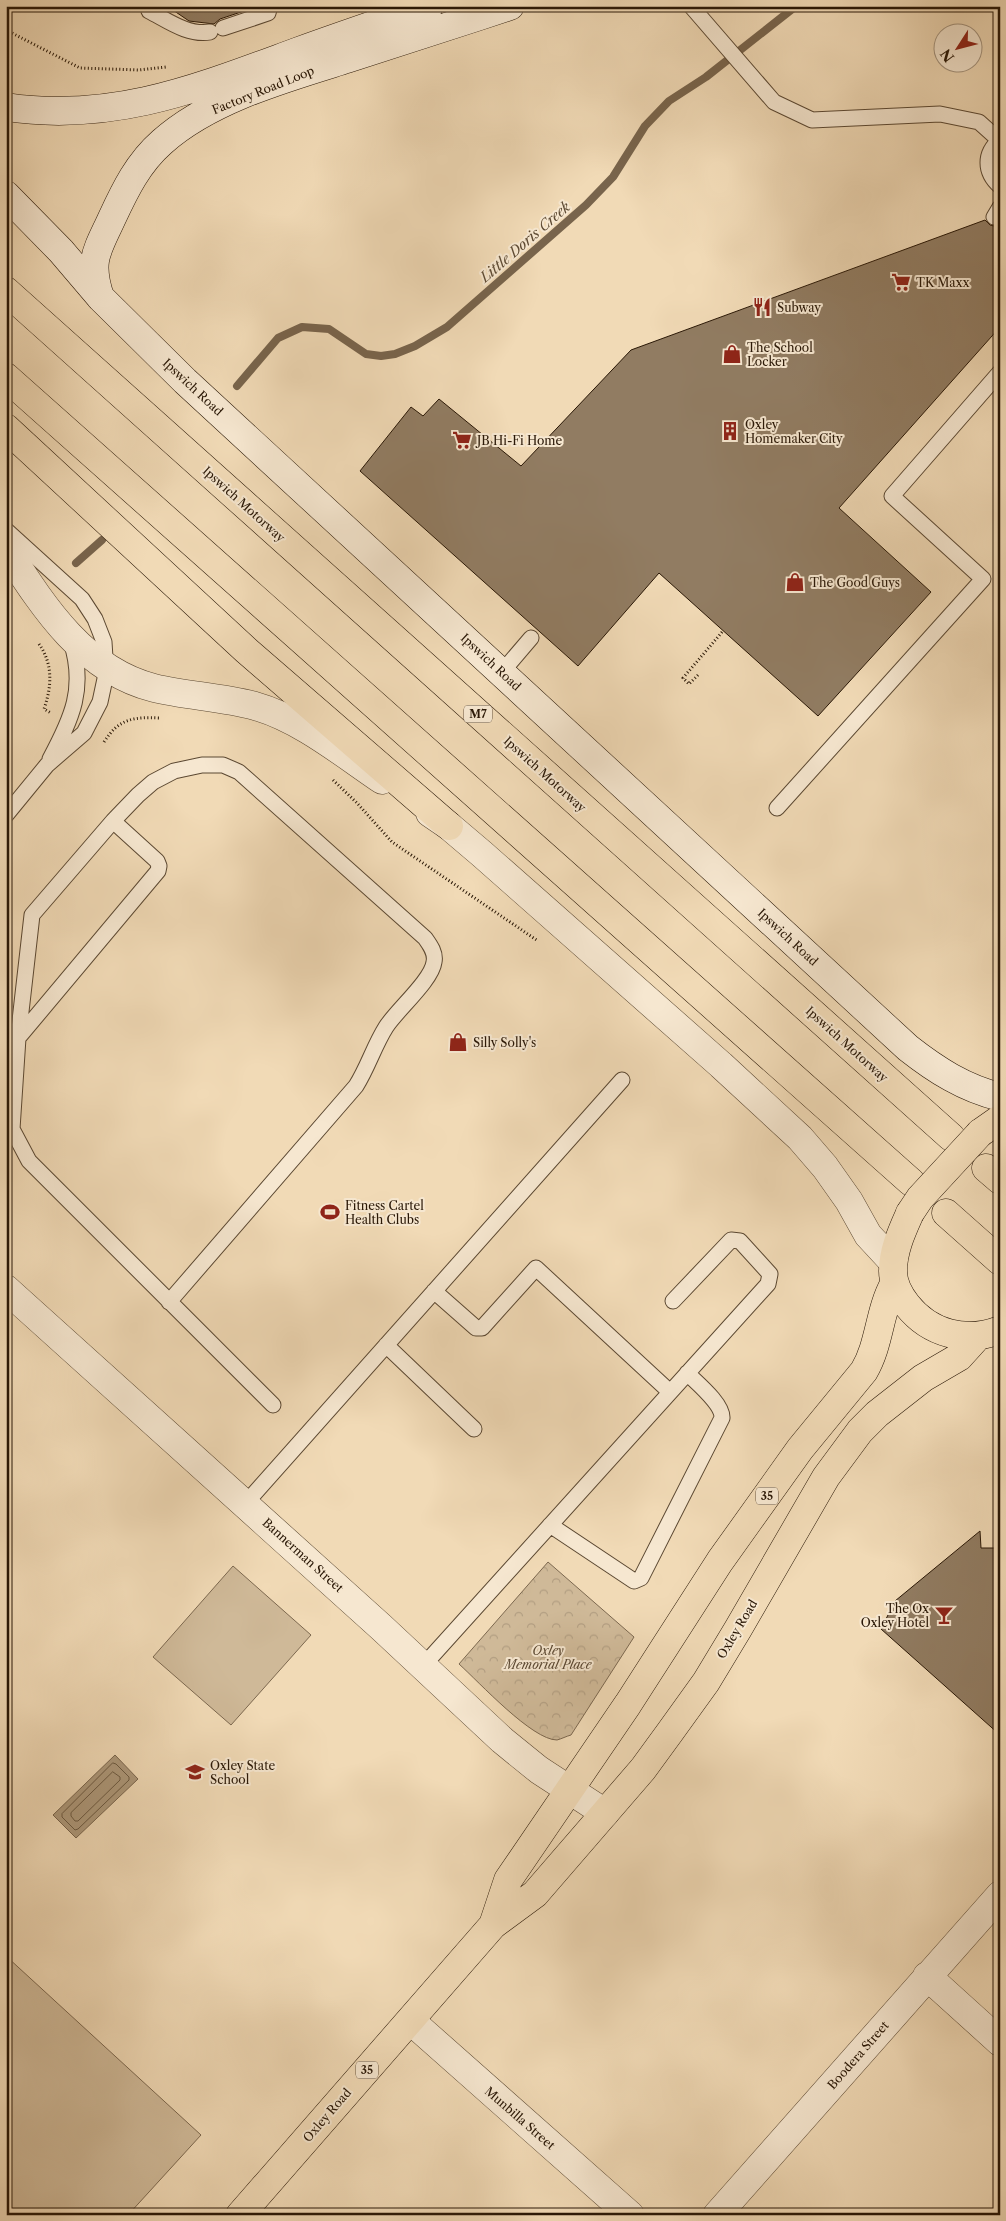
<svg xmlns="http://www.w3.org/2000/svg" width="1006" height="2221" font-family="'Libre Caslon Text',serif">
  <defs>
    <pattern id="park-crowns" width="20" height="18" patternUnits="userSpaceOnUse" patternTransform="scale(1.25)"><rect width="20" height="18" fill="#cfb998"/><path d="M2 6a3 3 0 1 1 6 0M12 15a3 3 0 1 1 6 0" fill="none" stroke="#b29e82"/></pattern>
  </defs>
  <rect width="100%" height="100%" fill="#f1dab6"/>
  <filter id="stains"><feTurbulence type="fractalNoise" baseFrequency=".004" numOctaves="4"/><feColorMatrix values="0 0 0 0 .2 0 0 0 0 .09 0 0 0 0 .02 0 0 0 .5 -.17"/></filter>
  <radialGradient id="worn" r=".72"><stop offset=".6" stop-color="#630" stop-opacity="0"/><stop offset="1" stop-color="#630" stop-opacity=".3"/></radialGradient>
  <path fill="url(#park-crowns)" stroke="#7c684f" d="M 548,1562 L 634,1637 L 571,1735 C 567,1736 561,1739 557,1740 C 532,1740 479,1682 459,1664 Z"/>
  <path fill="#cfb998" stroke="#7c684f" d="M 233,1566 L 311,1635 L 231,1725 L 153,1657 Z
    M 6,1956 L 201,2135 L 128,2215 L 6,2215 Z"/>
  <path fill="#ad987a" stroke="#78644c" d="M 115,1755 L 138,1779 L 76,1838 L 53,1815 Z"/>
  <g fill="none" stroke-linecap="round" stroke-linejoin="round">
    <path stroke="#6b5840" stroke-width="1" d="M 113,1763 L 116,1764 L 129,1777 L 129,1780 L 78,1829 L 75,1830 L 62,1817 L 62,1814 Z
      M 113,1772 L 120,1777 L 120,1780 L 78,1821 L 75,1821 L 71,1816 L 71,1813 Z"/>
    <path stroke="#78644c" stroke-width="8" d="M 237,386 L 278,338 L 302,327 L 329,329 L 366,354 L 381,356 L 395,354 L 415,346 L 447,327 L 586,205 L 613,177 L 645,126 L 669,101 L 706,77 L 796,6
      M 76,563 L 102,540"/>
  </g>
  <path fill="#917c62" stroke="#291706" d="M 167,6 L 256,6 L 256,7 L 220,19 L 214,24 L 189,21 Z
    M 985,220 L 990,225 L 994,226 L 1000,224 L 1000,327 L 839,508 L 931,592 L 818,716 L 659,573 L 578,666 L 360,471 L 411,407 L 423,416 L 439,399 L 521,466 L 631,350 Z
    M 980,1531 L 981,1548 L 1000,1548 L 1000,1735 L 881,1629 L 895,1601 Z"/>
  <g fill="none" stroke-linecap="round" stroke-linejoin="round">
    <g stroke="#5b4832" stroke-width="17">
      <path id="service" d="M 691,6 L 774,102 L 812,120 L 940,114 L 979,122 L 999,140
        M 149,11 C 167,20 188,36 210,32
        M 223,28 L 268,13 L 270,6
        M 1000,140 C 984,153 984,172 1000,186
        M 994,217 L 1000,207
        M 6,530 L 82,599 L 95,619 L 104,642 L 106,674 L 100,702 L 84,733 L 47,765 L 6,815
        M 502,672 L 531,638
        M 50,759 C 72,718 86,688 71,641
        M 777,808 L 983,579 L 892,496 L 1000,372
        M 18,1038 L 158,871 L 159,866 L 157,861 L 113,821
        M 434,1291 L 476,1328 L 482,1328 L 536,1268 L 670,1392
        M 169,1302 L 356,1086 C 368,1067 374,1046 386,1027 C 396,1011 432,980 434,962 C 436,953 430,945 425,938 L 239,772 L 223,765 L 202,765 L 174,771 L 153,782 L 138,795 L 113,821 L 32,915 L 18,1038 L 12,1129 L 29,1161 L 273,1405
        M 386,1345 L 474,1429
        M 245,1504 L 622,1080
        M 550,1525 L 634,1581 L 641,1578 L 722,1418 C 723,1404 697,1383 687,1373
        M 423,1666 L 768,1284 L 770,1274 L 740,1241 L 731,1240 L 673,1301"/>
    </g>
    <g stroke="#5b4832" stroke-width="29">
      <path id="minor" d="M 6,549 C 43,606 83,670 154,688 C 187,696 222,697 255,706 C 301,719 342,753 382,780
        M 430,813 L 449,826 L 482,854 L 721,1065 L 800,1138 L 825,1167 L 849,1201 L 868,1235 L 893,1262
        M 6,1289 L 381,1627 L 502,1740 L 539,1770 L 605,1813
        M 927,1976 L 1000,2042
        M 411,2021 L 630,2215
        M 717,2215 L 1000,1895"/>
    </g>
    <g stroke="#291706" stroke-width="29">
      <path id="secondary" d="M 6,107 C 113,123 198,88 296,52 C 340,36 384,21 429,6
        M 6,195 L 61,251 L 101,298 L 185,381 L 908,1048 C 936,1070 964,1088 1000,1097
        M 100,297 C 88,260 97,251 112,218 C 125,190 138,163 162,142 C 210,99 286,78 347,59 C 402,41 456,24 510,6"/>
    </g>
    <g stroke="#291706" stroke-width="29">
      <path id="primary" d="M 980,1133 L 1000,1119
        M 910,1213 C 902,1231 893,1250 893,1271 C 893,1284 899,1295 907,1305 C 930,1334 966,1343 1000,1330
        M 493,1925 L 508,1880 L 628,1704 L 720,1561 L 800,1449 L 864,1371 C 880,1344 879,1311 894,1284
        M 240,2215 L 493,1925 L 535,1894 L 643,1769 L 670,1732 L 706,1682 L 738,1629 L 826,1477 L 860,1431 L 877,1414 L 923,1378 L 959,1357 L 978,1336"/>
    </g>
    <g stroke="#291706" stroke-width="29">
      <path id="motorway" d="M 6,291 L 951,1137
        M 6,377 L 911,1182
        M 6,428 L 247,651 L 449,826
        M 986,1168 L 1000,1180
        M 946,1213 L 1000,1261"/>
    </g>
    <path stroke="#291706" stroke-width="3" stroke-dasharray="1 2.5" stroke-linecap="butt" d="M 6,30 L 80,68 L 139,70 L 166,67
      M 39,644 C 53,664 52,686 44,709 L 51,713
      M 698,675 L 689,684 L 683,678 L 723,631
      M 104,742 C 119,718 134,717 160,718
      M 333,780 L 357,803 L 392,842 L 538,941"/>
    <use href="#service" stroke="#f6e7d0" stroke-width="15"/>
    <use href="#minor" stroke="#f6e7d0" stroke-width="28"/>
    <use href="#secondary" stroke="#f6e7d0" stroke-width="28"/>
    <use href="#primary" stroke="#f1dab6" stroke-width="28"/>
    <use href="#motorway" stroke="#f1dab6" stroke-width="28"/>
    <g stroke="#291706" stroke-width="29" stroke-linecap="butt">
      <path id="primary-bridge" d="M 910,1213 L 920,1198 L 980,1133"/>
    </g>
    <use href="#primary-bridge" stroke="#f1dab6" stroke-width="28"/>
  </g>
  <defs>
    <g id="supermarket-bare" transform="scale(1.5)"><path d="M-6-5.5h2.5l.6 2H6L4.5 2H-2.5L-4.4-4H-6ZM-1.5 3.2a1.3 1.3 0 1 0 .1 0ZM3 3.2a1.3 1.3 0 1 0 .1 0Z" fill="#8f2418" stroke="#f6e7d0" stroke-width="2.5" paint-order="stroke"/></g>
    <g id="restaurant-bare" transform="scale(1.5)"><path d="M-5-6h1v4h1v-4h1v4h1v-4h1v5L-1.5 .5V6h-2V.5L-5-1ZM5-6V6H3V1.5H1.5Q1.5-4 5-6Z" fill="#8f2418" stroke="#f6e7d0" stroke-width="2.5" paint-order="stroke"/></g>
    <g id="shop-bare" transform="scale(1.5)"><path d="M-5-2.5h2.3a2.7 3.5 0 0 1 5.4 0H5L5.5 6h-11ZM-1.5-2.5h3a1.5 2.3 0 0 0-3 0Z" fill="#8f2418" stroke="#f6e7d0" stroke-width="2.5" paint-order="stroke"/></g>
    <g id="building-bare" transform="scale(1.5)"><path d="M-4-6H4V6H1V3H-1V6H-4ZM-2.5-4.3h1.7v1.8h-1.7ZM.8-4.3h1.7v1.8H.8ZM-2.5-1h1.7V.8h-1.7ZM.8-1h1.7V.8H.8Z" fill="#8f2418" stroke="#f6e7d0" stroke-width="2.5" paint-order="stroke"/></g>
    <g id="stadium-bare" transform="scale(1.5)"><path d="M0-5a6.5 5 0 1 0 0 10a6.5 5 0 1 0 0-10ZM-3.5-1.8h7v3.6h-7Z" fill="#8f2418" stroke="#f6e7d0" stroke-width="2.5" paint-order="stroke"/></g>
    <g id="bar-bare" transform="scale(1.5)"><path d="M-6-5H6L.8 .8V4.5H3.5V6h-7V4.5H-.8V.8Z" fill="#8f2418" stroke="#f6e7d0" stroke-width="2.5" paint-order="stroke"/></g>
    <g id="school-bare" transform="scale(1.5)"><path d="M0-5L7-2L0 1L-7-2ZM-4 1L0 2.5L4 1V4Q0 6-4 4Z" fill="#8f2418" stroke="#f6e7d0" stroke-width="2.5" paint-order="stroke"/></g>
  </defs>
  <g fill-rule="evenodd">
    <use href="#supermarket-bare" x="901" y="282"/>
    <use href="#restaurant-bare" x="762" y="307"/>
    <use href="#shop-bare" x="732" y="354"/>
    <use href="#building-bare" x="730" y="431"/>
    <use href="#supermarket-bare" x="462" y="440"/>
    <use href="#shop-bare" x="795" y="582"/>
    <use href="#shop-bare" x="458" y="1042"/>
    <use href="#stadium-bare" x="330" y="1212"/>
    <use href="#bar-bare" x="944" y="1615"/>
    <use href="#school-bare" x="195" y="1772"/>
  </g>
  <g text-anchor="middle" dominant-baseline="central" stroke-width="4" stroke-linejoin="round" paint-order="stroke">
    <g fill="#f6e7d0" stroke="#665543" stroke-width="1">
      <rect x="464" y="705.5" width="28" height="17" rx="4"/>
      <rect x="756" y="1487.5" width="22" height="17" rx="4"/>
      <rect x="356" y="2061.5" width="22" height="17" rx="4"/>
    </g>
    <g font-size="11" font-weight="bold" fill="#291706">
      <text x="478" y="714">M7</text>
      <text x="767" y="1496">35</text>
      <text x="367" y="2070">35</text>
    </g>
    <g font-size="12" fill="#291706" stroke="#f6e7d0">
      <text transform="translate(263 90) rotate(-22)">Factory Road Loop</text>
      <text transform="translate(193 387) rotate(43)">Ipswich Road</text>
      <text transform="translate(244 504) rotate(42)">Ipswich Motorway</text>
      <text transform="translate(491 662) rotate(43)">Ipswich Road</text>
      <text transform="translate(545 774) rotate(42)">Ipswich Motorway</text>
      <text transform="translate(788 937) rotate(43)">Ipswich Road</text>
      <text transform="translate(847 1044) rotate(42)">Ipswich Motorway</text>
      <text transform="translate(303 1555) rotate(42)">Bannerman Street</text>
      <text transform="translate(737 1629) rotate(-59)">Oxley Road</text>
      <text transform="translate(858 2055) rotate(-49)">Boodera Street</text>
      <text transform="translate(327 2115) rotate(-49)">Oxley Road</text>
      <text transform="translate(520 2118) rotate(41)">Munbilla Street</text>
    </g>
    <g font-size="12" fill="#291706" stroke="#f6e7d0" text-anchor="start">
      <text x="916" y="282">TK Maxx</text>
      <text x="777" y="307">Subway</text>
      <text x="747" y="347">The School<tspan x="747" dy="14">Locker</tspan></text>
      <text x="745" y="424">Oxley<tspan x="745" dy="14">Homemaker City</tspan></text>
      <text x="477" y="440">JB Hi-Fi Home</text>
      <text x="810" y="582">The Good Guys</text>
      <text x="473" y="1042">Silly Solly's</text>
      <text x="345" y="1205">Fitness Cartel<tspan x="345" dy="14">Health Clubs</tspan></text>
      <text x="929" y="1608" text-anchor="end">The Ox<tspan x="929" dy="14">Oxley Hotel</tspan></text>
      <text x="210" y="1765">Oxley State<tspan x="210" dy="14">School</tspan></text>
    </g>
    <g font-size="12" font-style="italic" fill="#5b4832" stroke="#f6e7d0">
      <text x="548" y="1650">Oxley<tspan x="548" dy="14">Memorial Place</tspan></text>
    </g>
    <g font-size="14" font-style="italic" fill="#5e4b34" stroke="#f6e7d0">
      <text transform="translate(525 242) rotate(-41)">Little Doris Creek</text>
    </g>
  </g>
  <rect width="1006" height="2221" fill="none" stroke="#f1dab6" stroke-width="25"/>
  <rect x="8" y="8" width="991" height="2206" fill="none" stroke="#291706" stroke-width="2.5"/>
  <rect x="12" y="12" width="981" height="2196" fill="none" stroke="#291706"/>
  <g transform="translate(958 48) rotate(234)"><circle r="24" fill="#f6e7d0" stroke="#a4947f"/>
  <path d="M0-4L9 19L0 12L-9 19Z" fill="#8f2418"/>
  <text y="-8" font-size="14" font-weight="bold" text-anchor="middle" fill="#291706">N</text>
  </g>
  <rect width="100%" height="100%" filter="url(#stains)"/>
  <rect width="100%" height="100%" fill="url(#worn)"/>
</svg>
